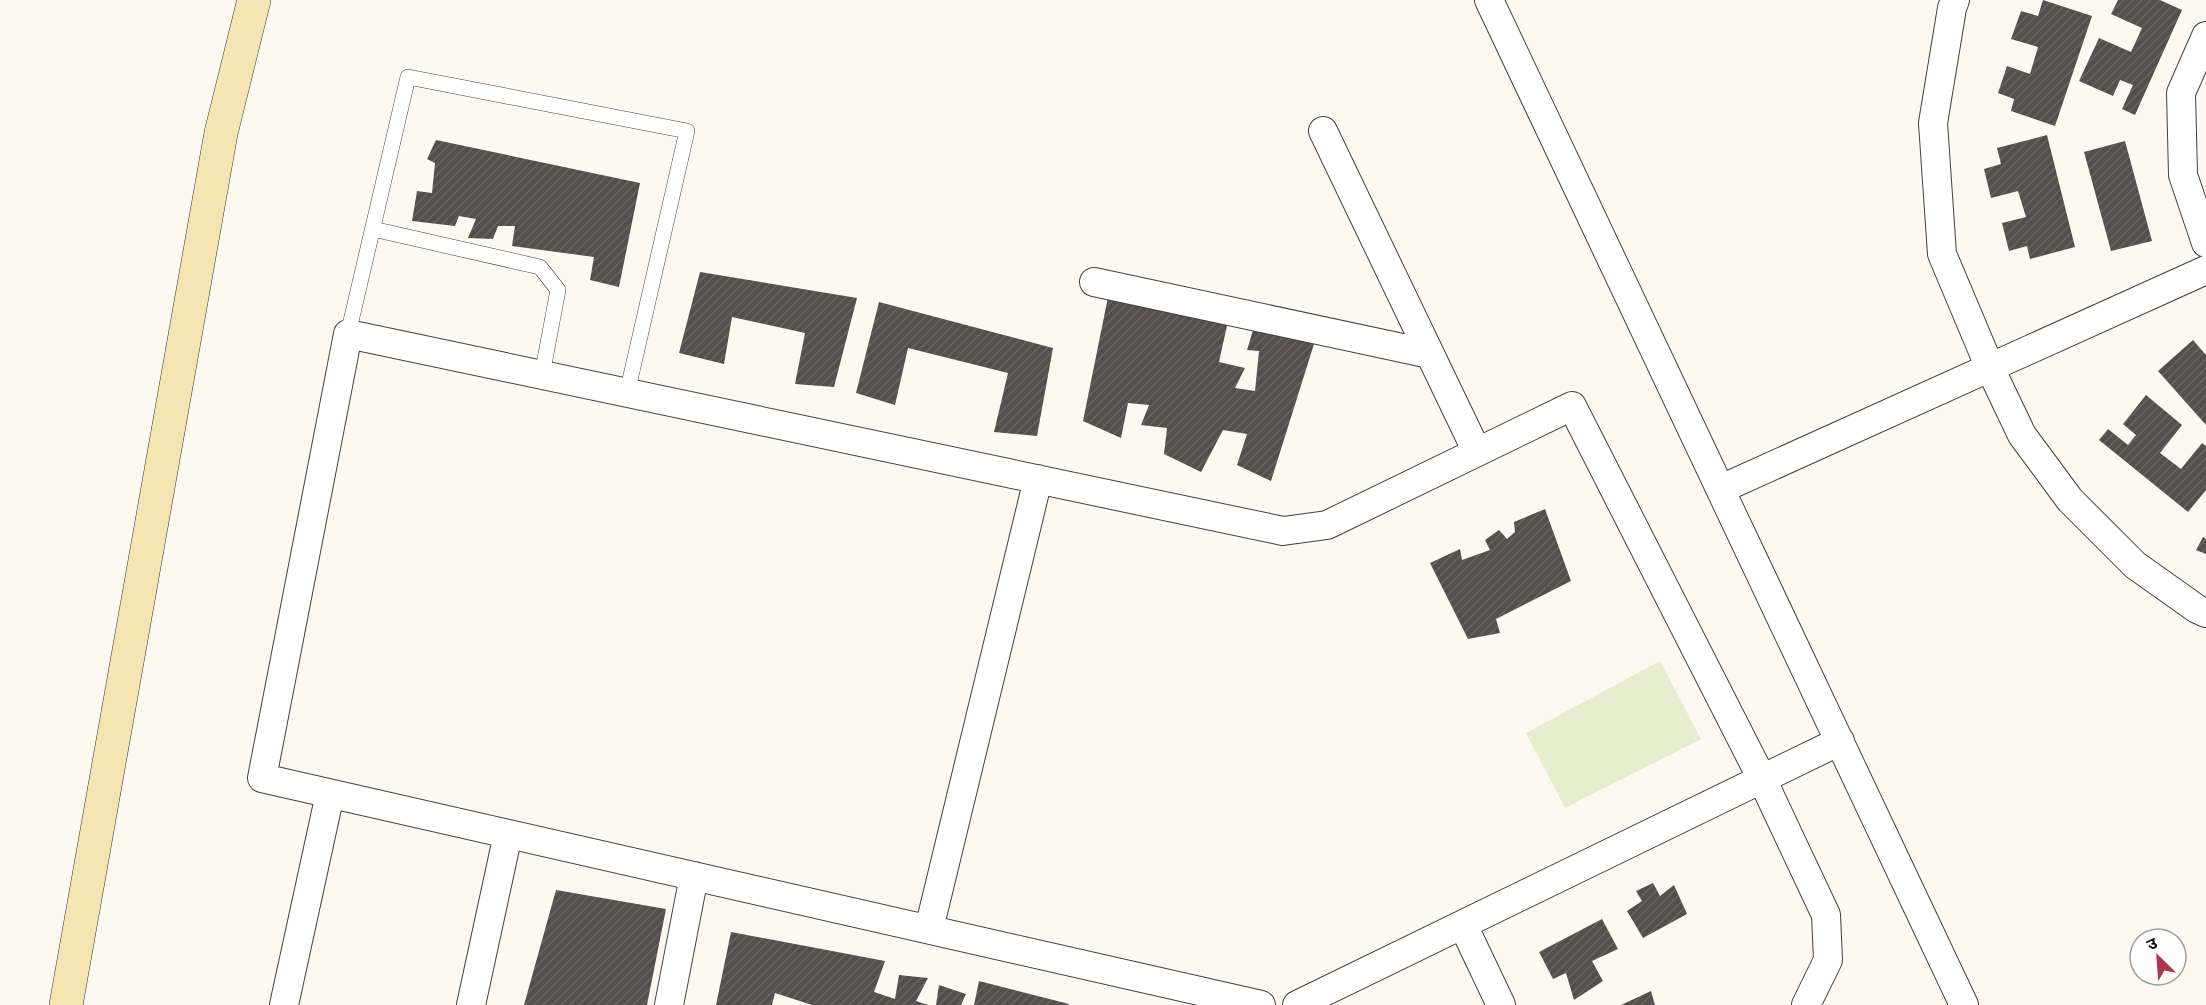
<svg xmlns="http://www.w3.org/2000/svg" width="2206" height="1005" font-family="'IBM Plex Serif','Noto Sans Devanagari',serif">
  <defs>
    <pattern id="building-hatch" width="6" height="6" patternUnits="userSpaceOnUse" patternTransform="scale(1.5)"><rect width="6" height="6" fill="#554e4c"/><path d="M-1 1l2-2M0 6l6-6M5 7l2-2" fill="none" stroke="#696361"/></pattern>
  </defs>
  <rect width="100%" height="100%" fill="#fdf9f1"/>
  <path fill="#e6ecce" d="M 1660,661 L 1701,739 L 1565,808 L 1526,733 Z"/>
  <path fill="url(#building-hatch)" d="M 2043,0 L 2092,16 L 2055,126 L 2011,111 L 2014,99 L 1998,93 L 2007,66 L 2030,74 L 2038,47 L 2011,39 L 2021,11 L 2038,16 Z
    M 2118,0 L 2160,0 L 2182,10 L 2135,115 L 2122,109 L 2133,85 L 2120,80 L 2113,96 L 2079,81 L 2099,38 L 2131,52 L 2142,28 L 2111,14 Z
    M 2047,135 L 2075,247 L 2030,259 L 2027,246 L 2009,251 L 2002,223 L 2026,217 L 2018,191 L 1991,198 L 1984,169 L 2001,164 L 1997,148 Z
    M 436,140 L 640,183 L 619,287 L 590,280 L 594,257 L 512,246 L 515,226 L 498,226 L 493,239 L 468,238 L 476,219 L 459,216 L 455,226 L 412,221 L 417,191 L 432,193 L 435,163 L 427,159 Z
    M 2125,141 L 2152,241 L 2111,251 L 2084,152 Z
    M 700,272 L 857,298 L 834,387 L 795,384 L 805,333 L 732,317 L 724,364 L 679,353 Z
    M 1108,297 L 1228,321 L 1219,362 L 1245,368 L 1235,388 L 1255,391 L 1259,351 L 1247,350 L 1253,330 L 1314,344 L 1271,481 L 1237,465 L 1247,434 L 1223,430 L 1201,472 L 1164,454 L 1167,428 L 1141,425 L 1149,405 L 1128,403 L 1121,438 L 1083,421 Z
    M 879,302 L 1053,348 L 1037,436 L 994,432 L 1008,373 L 908,348 L 895,405 L 856,393 Z
    M 2193,340 L 2206,355 L 2206,425 L 2158,371 Z
    M 2146,395 L 2182,425 L 2160,453 L 2181,469 L 2202,443 L 2206,446 L 2206,490 L 2188,512 L 2099,440 L 2108,429 L 2128,445 L 2136,435 L 2123,424 Z
    M 1545,509 L 1571,581 L 1496,619 L 1500,633 L 1468,639 L 1430,563 L 1460,549 L 1462,560 L 1490,550 L 1485,540 L 1499,530 L 1507,539 L 1515,532 L 1514,522 Z
    M 2203,537 L 2206,539 L 2206,554 L 2196,550 Z
    M 1653,883 L 1660,896 L 1674,885 L 1687,914 L 1643,938 L 1627,911 L 1642,901 L 1636,891 Z
    M 556,890 L 666,909 L 647,1005 L 524,1005 Z
    M 1602,919 L 1618,949 L 1592,961 L 1603,981 L 1574,1000 L 1566,973 L 1553,979 L 1539,952 Z
    M 731,932 L 885,961 L 874,992 L 895,999 L 899,975 L 928,978 L 916,1001 L 928,1005 L 812,1005 L 775,993 L 772,1005 L 716,1005 Z
    M 979,981 L 1069,1004 L 1068,1005 L 974,1005 Z
    M 939,985 L 966,994 L 961,1005 L 936,1005 Z
    M 1651,991 L 1655,1005 L 1621,1005 Z"/>
  <g fill="none" stroke-linecap="round" stroke-linejoin="round">
    <g stroke="#414141" stroke-width="16">
      <path id="lane" d="M 373,229 L 540,267 L 558,290 L 542,375
        M 348,334 L 408,77 L 687,131 L 627,393"/>
    </g>
    <g stroke="#414141" stroke-width="30">
      <path id="street" d="M 1489,0 L 1964,1005
        M 1955,0 L 1952,8 L 1933,123 L 1942,254 L 1990,368 L 2022,435 L 2070,500 L 2135,565 L 2197,609 L 2206,613
        M 2206,36 L 2181,93 L 2183,175 L 2206,243
        M 1323,131 L 1477,452
        M 1094,282 L 1430,354
        M 1721,489 L 2206,270
        M 1463,925 L 1501,1005
        M 929,929 L 1038,479
        M 284,1005 L 330,794
        M 471,1005 L 508,834
        M 669,1005 L 694,876
        M 1261,1005 L 262,778 L 348,334 L 1283,531 L 1327,525 L 1572,406 L 1762,779 L 1826,915 L 1828,960 L 1806,1005
        M 1297,1005 L 1840,741"/>
    </g>
    <g stroke="#303030" stroke-width="34">
      <path id="secondary" d="M 66,1005 L 221,133 L 254,0"/>
    </g>
    <use href="#lane" stroke="#fff" stroke-width="15"/>
    <use href="#street" stroke="#fff" stroke-width="28"/>
    <use href="#secondary" stroke="#f5e5b3" stroke-width="33"/>
  </g>
  <g transform="translate(2158 957) rotate(335)"><circle r="28" fill="#ffffff" stroke="#9f9f9f" stroke-width="1.5"/>
  <path d="M0-4.5L10 22L0 15L-10 22Z" fill="#ad364c"/>
  <text y="-9" font-size="16" font-weight="bold" text-anchor="middle" fill="#0e0e0e">उ</text>
  </g>
</svg>
